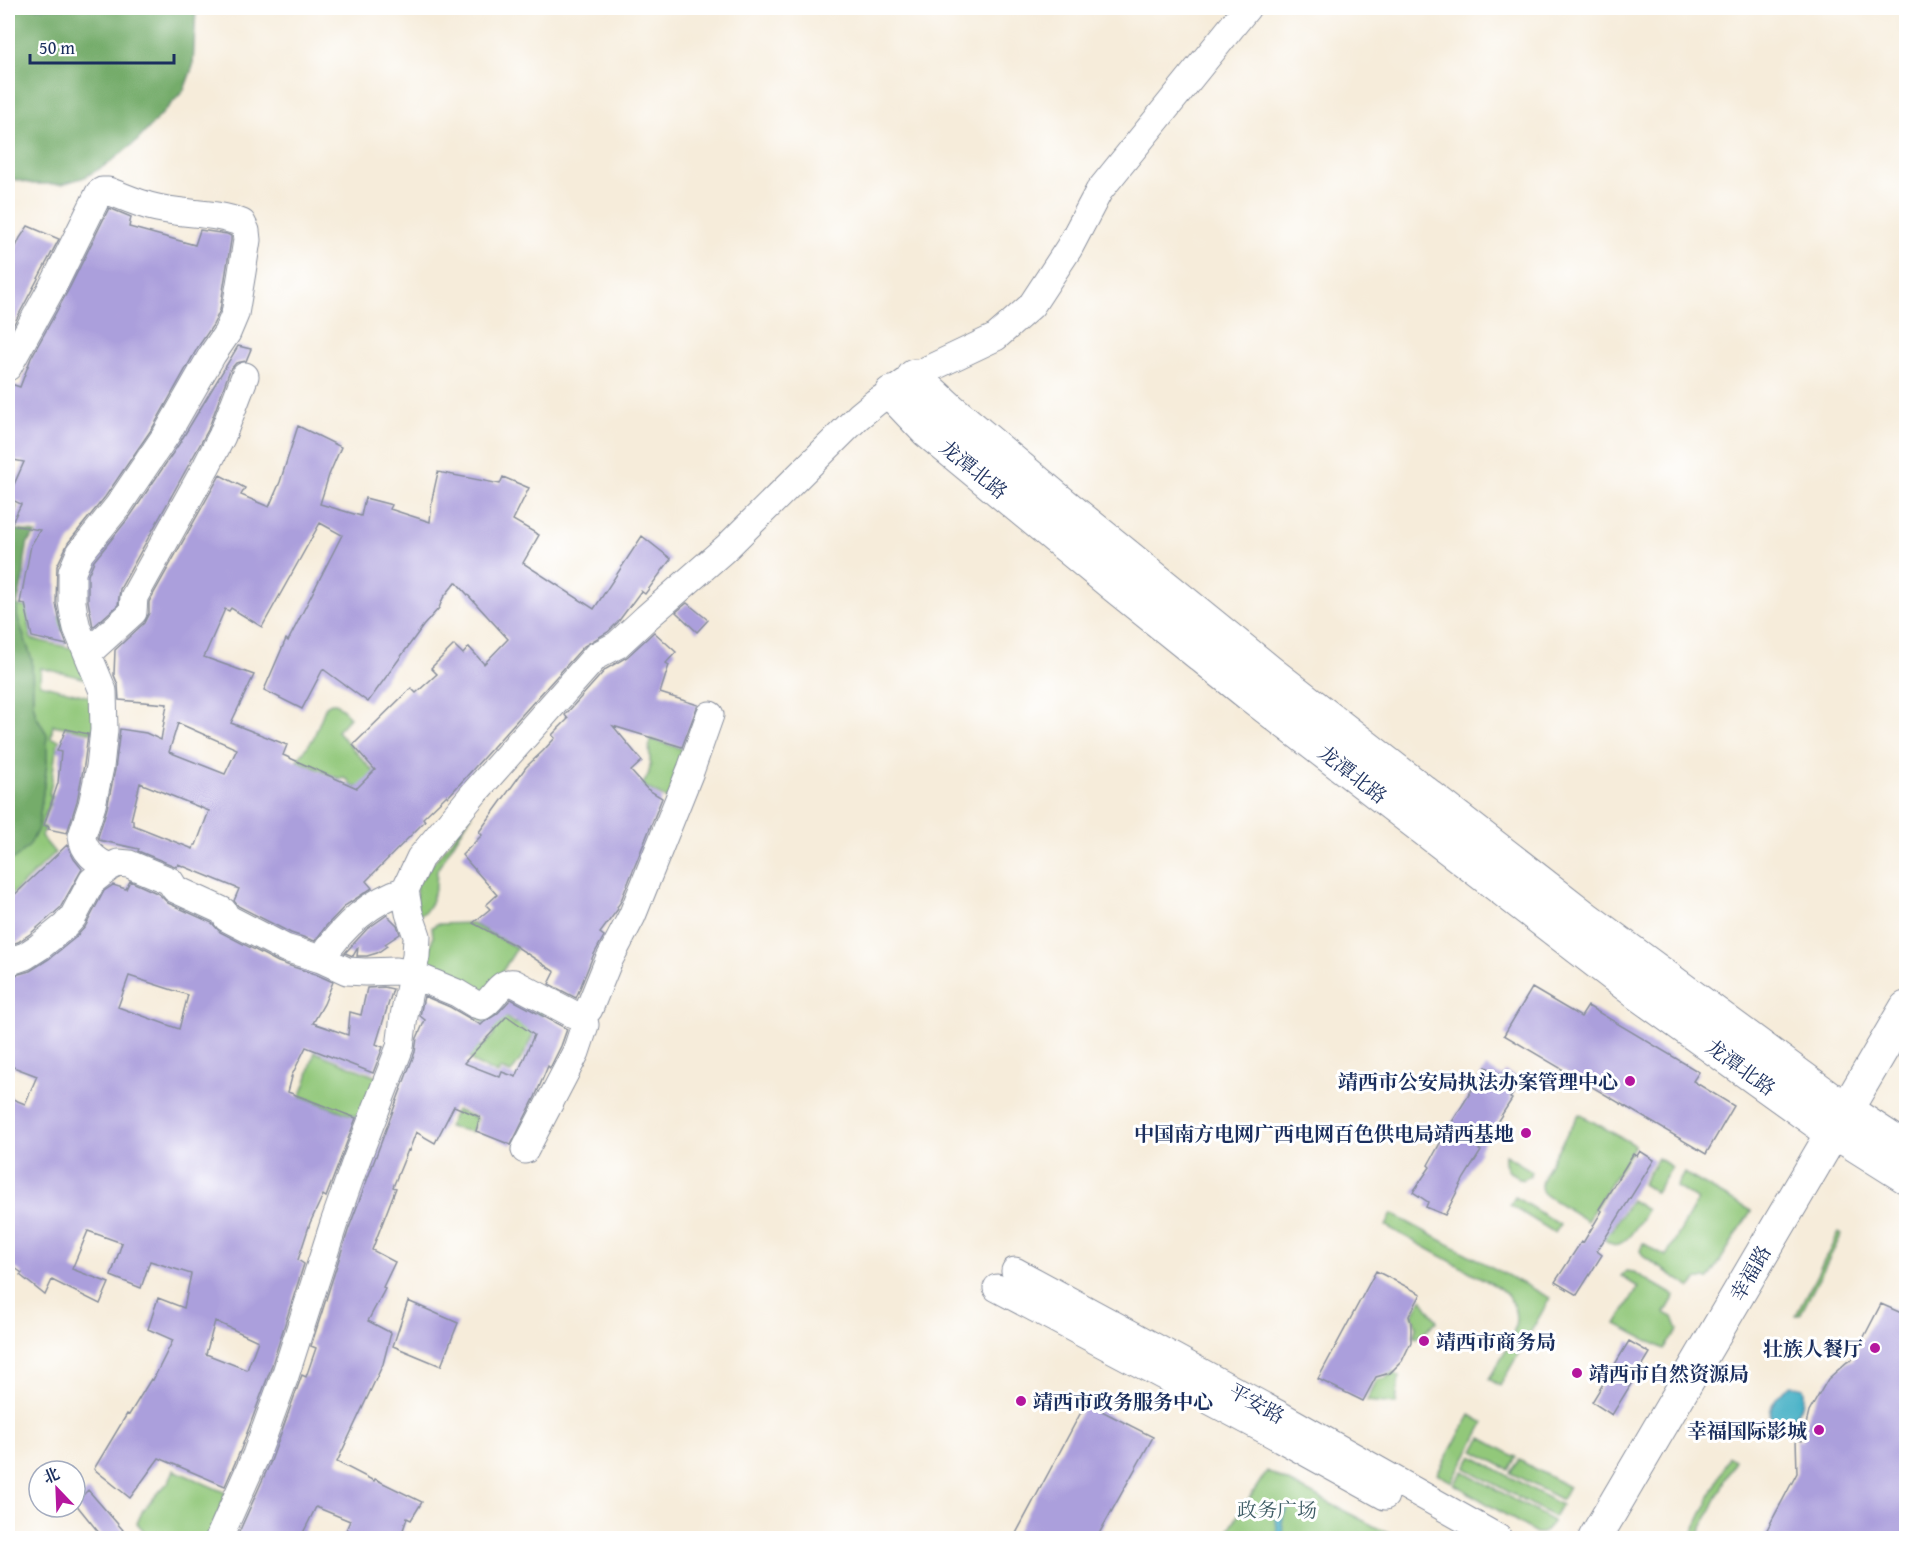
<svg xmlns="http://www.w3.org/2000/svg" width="1914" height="1546" font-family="'Gentium Book Plus','Noto Serif SC',serif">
  <rect width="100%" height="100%" fill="#fff"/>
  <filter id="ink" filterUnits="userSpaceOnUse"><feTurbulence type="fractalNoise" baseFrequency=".0167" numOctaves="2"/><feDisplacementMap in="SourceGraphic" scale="12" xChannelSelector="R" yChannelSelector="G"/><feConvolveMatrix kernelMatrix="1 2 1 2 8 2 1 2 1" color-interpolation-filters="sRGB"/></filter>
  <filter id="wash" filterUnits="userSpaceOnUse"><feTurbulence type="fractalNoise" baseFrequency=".008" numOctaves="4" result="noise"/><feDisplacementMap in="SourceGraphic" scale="24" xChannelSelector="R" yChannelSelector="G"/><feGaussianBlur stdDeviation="1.35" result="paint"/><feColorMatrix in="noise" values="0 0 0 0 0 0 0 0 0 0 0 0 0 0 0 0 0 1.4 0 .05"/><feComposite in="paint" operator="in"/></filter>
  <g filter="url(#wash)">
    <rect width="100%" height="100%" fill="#f6ecda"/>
    <path fill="#92c87a" stroke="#567c6c" stroke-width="1.5" d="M 17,605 L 69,619 L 74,632 L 28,624 L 31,639 L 79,650 L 91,680 L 41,668 L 40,684 L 98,699 L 100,734 L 53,725 L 51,738 L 59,740 C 53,758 54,777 49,795 L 52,796 L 41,826 L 46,828 L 41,836 L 55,853 L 8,898 L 8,861 L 17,857 L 38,829 L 47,763 L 42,725 L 36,716 L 33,703 L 32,660 L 17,616 Z
      M 331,703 L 336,703 L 350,717 L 337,731 L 390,790 L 375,804 L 357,786 L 353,788 C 351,782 347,776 340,779 L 297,760 L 313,739 L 326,706 Z
      M 650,739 L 692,752 L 669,800 L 642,785 C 656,767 647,758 650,739 Z
      M 472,814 L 437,870 L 436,886 L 431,903 L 425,912 L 417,916 L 416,885 Z
      M 471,923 L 517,948 L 490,991 L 485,996 L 427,968 L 427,959 L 433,937 L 432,927 L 437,924 Z
      M 542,1003 L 546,1006 L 523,1056 L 511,1073 L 500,1069 L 498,1074 L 476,1064 L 464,1053 L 474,1041 L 482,1047 L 494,1034 L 473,1013 L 492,1007 L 515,1024 L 526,1010 L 536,1014 Z
      M 315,1052 L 379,1078 L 362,1119 L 300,1096 C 308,1082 309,1067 315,1052 Z
      M 456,1110 L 477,1118 L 472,1132 L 448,1127 Z
      M 1579,1114 L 1635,1145 L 1587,1221 L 1547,1196 C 1543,1193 1541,1191 1541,1185 C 1541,1173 1572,1127 1579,1114 Z
      M 1505,1155 L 1532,1171 L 1530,1176 L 1522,1180 C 1511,1173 1503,1168 1505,1155 Z
      M 1658,1158 L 1672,1167 L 1656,1193 L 1642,1184 Z
      M 1684,1173 L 1751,1211 L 1709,1279 L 1697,1279 L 1691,1288 L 1644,1257 L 1640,1251 L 1643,1243 L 1666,1256 L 1698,1200 L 1676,1187 Z
      M 1515,1197 L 1560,1225 L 1555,1233 L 1510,1205 Z
      M 1631,1200 L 1647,1210 C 1640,1220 1626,1249 1612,1244 C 1610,1243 1604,1239 1603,1238 L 1601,1225 L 1611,1231 Z
      M 1392,1214 L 1550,1298 L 1500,1386 L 1489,1379 C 1506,1350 1536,1312 1496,1286 L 1386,1226 Z
      M 1839,1232 L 1842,1234 L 1800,1315 L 1796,1315 Z
      M 1626,1271 L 1634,1272 L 1675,1296 L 1665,1313 L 1673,1317 L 1678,1330 L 1664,1349 L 1616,1324 L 1638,1287 L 1621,1276 Z
      M 1422,1299 L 1437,1321 L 1417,1338 L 1414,1337 L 1416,1326 L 1412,1315 Z
      M 1393,1373 L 1399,1377 L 1396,1404 L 1367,1401 L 1377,1380 L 1386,1378 Z
      M 1470,1415 L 1484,1423 L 1452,1482 L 1437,1474 Z
      M 1481,1438 L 1516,1457 L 1509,1470 L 1474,1451 Z
      M 1472,1456 L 1561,1505 L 1554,1517 L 1465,1468 Z
      M 1729,1457 L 1735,1460 L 1697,1538 L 1690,1538 Z
      M 1519,1460 L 1569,1487 L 1562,1500 L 1511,1473 Z
      M 174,1470 L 226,1493 L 209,1538 L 150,1538 L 137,1523 L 143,1510 L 169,1481 Z
      M 1267,1471 L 1397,1538 L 1223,1538 Z
      M 1463,1471 L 1553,1521 C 1549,1528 1546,1535 1536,1533 L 1454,1484 Z"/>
    <path fill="#75ac6a" stroke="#486e64" stroke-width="1.5" d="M 8,8 L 196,8 L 193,66 L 184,90 L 137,141 L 108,164 L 85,177 L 62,184 L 33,184 L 8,178 Z
      M 8,501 L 17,506 L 9,524 L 12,529 L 36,533 L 28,542 L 25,560 L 24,574 L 17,605 L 17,616 L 32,660 L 33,703 L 36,716 L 47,734 L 47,763 L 38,829 L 29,846 L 17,857 L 8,861 Z"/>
    <path fill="#47b1c6" stroke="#317092" stroke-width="1.5" d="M 1791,1385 L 1803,1388 C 1809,1401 1794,1418 1784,1427 L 1774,1427 C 1764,1409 1776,1395 1791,1385 Z
      M 1281,1506 L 1287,1509 C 1280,1520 1282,1527 1285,1538 L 1278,1538 L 1275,1509 Z"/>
    <g id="blocks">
      <path fill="#ab9fdc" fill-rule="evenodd" d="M 109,208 L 131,217 L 129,227 L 195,245 L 200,230 L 227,234 L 231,236 L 231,240 L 220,310 L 213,325 L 198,347 L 153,427 L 105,497 L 68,543 L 57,566 L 56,604 L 62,632 L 67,645 L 32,637 L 25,604 L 20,603 L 31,545 L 40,530 L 11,525 L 21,504 L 8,498 L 24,462 L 8,459 L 8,383 L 20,387 L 31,358 L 70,287 Z
        M 28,226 L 59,239 L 8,335 L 8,264 L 20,238 Z
        M 238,346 L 251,349 L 246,361 L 236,363 L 230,370 L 208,430 L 120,589 L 118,605 L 93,627 L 88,601 L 88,575 L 94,561 L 131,515 L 179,444 Z
        M 298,426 L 341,447 L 329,475 L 320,504 L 361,516 L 365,498 L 392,505 L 390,509 L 430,522 L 432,499 L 438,472 L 500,484 L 503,477 L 529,488 L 513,520 L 539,535 L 523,563 L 594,609 L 642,536 L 671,559 L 645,594 L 641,591 L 618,622 L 608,632 L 584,646 L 448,797 L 447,795 L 423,818 L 425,821 L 366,881 L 372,888 L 346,905 L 326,926 L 315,941 L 291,933 L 238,906 L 234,901 L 239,889 L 178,864 L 177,867 L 138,851 L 139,849 L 99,840 L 98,837 L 107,808 L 115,770 L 120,729 L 146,733 L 161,740 L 167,704 L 119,700 L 118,685 L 114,675 L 115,650 L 144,623 L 149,613 L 149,602 L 220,475 L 245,488 L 241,495 L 269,507 L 280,482 ZM 320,523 L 342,535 L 288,641 L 286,639 L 264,690 L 302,709 L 323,669 L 368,702 L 423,626 L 439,608 L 443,598 L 456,582 L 508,639 L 484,664 L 469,647 L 463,654 L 454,645 L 431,668 L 437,674 L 416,693 L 411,688 L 353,745 L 375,770 L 357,788 L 283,755 L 287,745 L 231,723 L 254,675 L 204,657 L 225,609 L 229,611 L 231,608 L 262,627 ZM 178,723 L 237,749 L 225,774 L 169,752 ZM 140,783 L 209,811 L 196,845 L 194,845 L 193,849 L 133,825 L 133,820 L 131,820 Z
        M 687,603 L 708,620 L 697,632 L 676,612 Z
        M 654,632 L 676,652 L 666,663 L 669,665 L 660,693 L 698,705 L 682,747 L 613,726 L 642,761 L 631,771 L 647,789 L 662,798 L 620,903 L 617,907 L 618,909 L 600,933 L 604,936 L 593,956 L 576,998 L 549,984 L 555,972 L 514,945 L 473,923 L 490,909 L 486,905 L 497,895 L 462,855 L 482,835 L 479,832 L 526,767 L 543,751 L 555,738 L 552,735 L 568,719 L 565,715 L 606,669 L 627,657 Z
        M 66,729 L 88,734 L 84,765 L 77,801 L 67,833 L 48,829 L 49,827 L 44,825 L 58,783 L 61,752 L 57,751 Z
        M 67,845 L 74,859 L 82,869 L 60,908 L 30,934 L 18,942 L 8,945 L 8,901 Z
        M 130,881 L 159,894 L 168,903 L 212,923 L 220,932 L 278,962 L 315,974 L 333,982 L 324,1004 L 313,1023 L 348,1035 L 350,1012 L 361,1015 L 367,988 L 384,987 L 393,989 L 376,1044 L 383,1047 L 373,1073 L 306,1047 L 291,1077 L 292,1077 L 288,1092 L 356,1118 L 326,1197 L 323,1195 L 310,1223 L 298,1260 L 304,1264 L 270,1371 L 241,1449 L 225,1486 L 159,1458 L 130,1498 L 94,1469 L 127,1414 L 129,1415 L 151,1379 L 153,1380 L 173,1340 L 148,1329 L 158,1298 L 184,1308 L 191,1274 L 150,1261 L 141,1288 L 111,1276 L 122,1243 L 88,1231 L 72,1269 L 109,1283 L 100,1304 L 52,1280 L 45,1295 L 20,1275 L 22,1273 L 8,1263 L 8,1097 L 25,1104 L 37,1076 L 8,1065 L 8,977 L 30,971 L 49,959 L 75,938 L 85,927 L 104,891 L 113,885 L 126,889 ZM 129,976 L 188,995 L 179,1029 L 118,1007 ZM 215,1321 L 258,1341 L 247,1370 L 206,1354 Z
        M 387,915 L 397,925 L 400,934 L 385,944 L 387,946 L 377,953 L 367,956 L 357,956 L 358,947 L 353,956 L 345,953 L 367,929 Z
        M 1532,988 L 1581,1017 L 1588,1006 L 1699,1072 L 1693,1081 L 1734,1106 L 1706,1154 L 1504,1035 Z
        M 424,996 L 450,1007 L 481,1025 L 484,1022 L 497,1014 L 511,999 L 567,1029 L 561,1046 L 550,1068 L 548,1066 L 535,1097 L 511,1145 L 476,1131 L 480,1117 L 454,1106 L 435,1143 L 416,1132 L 409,1151 L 408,1150 L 393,1187 L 396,1188 L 372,1250 L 395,1262 L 383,1287 L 385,1289 L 368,1321 L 391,1333 L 383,1364 L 337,1462 L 374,1481 L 375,1479 L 422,1502 L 411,1520 L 407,1518 L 400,1539 L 342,1539 L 350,1521 L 316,1507 L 300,1539 L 236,1539 L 271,1461 L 302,1375 L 306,1377 L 316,1348 L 311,1346 L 349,1228 L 415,1052 L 417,1038 L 425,1020 L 420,1016 ZM 507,1016 L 534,1035 L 516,1077 L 502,1072 L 500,1077 L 464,1063 Z
        M 1486,1067 L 1502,1076 L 1505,1071 L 1522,1080 L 1510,1098 L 1512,1099 L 1479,1150 L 1481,1151 L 1464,1178 L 1445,1215 L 1426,1207 L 1428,1202 L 1413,1192 L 1430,1167 L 1428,1165 L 1449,1127 Z
        M 1640,1151 L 1654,1160 L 1597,1251 L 1602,1255 L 1577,1295 L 1555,1282 L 1581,1242 L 1583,1243 L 1602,1211 L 1599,1209 L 1633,1154 L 1637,1156 Z
        M 1376,1271 L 1421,1294 L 1409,1316 L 1411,1322 L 1411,1342 L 1402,1361 L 1390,1373 L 1376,1377 L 1363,1401 L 1318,1379 Z
        M 408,1301 L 458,1323 L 441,1366 L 393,1346 Z
        M 1881,1304 L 1906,1315 L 1906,1539 L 1762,1539 L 1797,1473 L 1796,1439 L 1802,1441 L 1809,1412 L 1828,1379 L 1847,1362 L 1852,1360 Z
        M 1629,1341 L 1650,1353 L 1612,1415 L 1592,1402 Z
        M 1086,1403 L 1153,1437 L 1096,1539 L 1013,1539 Z
        M 88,1490 L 123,1530 L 114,1539 L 104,1539 L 75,1503 Z"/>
    </g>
  </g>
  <g filter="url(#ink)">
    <use href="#blocks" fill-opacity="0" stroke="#888e9c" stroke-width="1.5"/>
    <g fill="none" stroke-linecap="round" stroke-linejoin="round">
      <g stroke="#888e9c" stroke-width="29">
        <path id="minor" d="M 8,367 L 56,280 L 99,193 L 102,191 L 108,191 C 122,196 135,202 149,206 C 180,215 213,211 242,223 L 246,231 L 247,240 L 242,272 L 235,314 L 227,333 L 212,355 L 166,435 L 118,506 L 80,553 L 72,572 L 72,602 L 74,615 L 77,628 L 103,691 L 104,730 L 100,767 L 92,805 L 82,836 C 83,851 96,862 110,867
          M 88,653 L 133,612 L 134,597 L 206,467 L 222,436 L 245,376
          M 321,959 C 342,927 368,902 405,890
          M 8,962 L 25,956 L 39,947 L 65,926 L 73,917 L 92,881 L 110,867 L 118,863 L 129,864 L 170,881 L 175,889 L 223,911 L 227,918 L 285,948 L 321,959 L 347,971 L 365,972 L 396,971 L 411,974 L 457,993 L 475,1004 L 482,1006 C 495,999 498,981 514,983 L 573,1014 L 583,1016 L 589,1009 L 608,962 L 632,916 L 691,769 L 710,715
          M 525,1150 L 576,1052 L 585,1025 L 583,1016
          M 1015,1271 L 1280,1415 L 1498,1538
          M 997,1288 L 1269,1432 L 1385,1496
          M 219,1538 L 256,1455 L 285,1376 L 334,1223 L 356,1161 L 400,1047 L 404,1016 L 416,956 L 417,936 L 409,913 L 405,890 L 420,858 L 476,791 L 596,656 L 617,645 L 646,618 L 726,548 L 859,416 L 876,402 L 891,393 L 914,376 L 996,337 L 1031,306 L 1069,248 L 1099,191 L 1247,8"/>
      </g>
      <g stroke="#888e9c" stroke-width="35">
        <path id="major" d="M 914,376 L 951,410 L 1062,503 L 1270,672 L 1586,918 L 1845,1109 L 1906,1149
          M 891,393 L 927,431 L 1116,587 L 1250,695 L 1637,993 L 1832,1133 L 1849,1141 L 1906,1177
          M 1595,1538 L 1906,1008"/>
      </g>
      <use href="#minor" stroke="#fff" stroke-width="27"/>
      <use href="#major" stroke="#fff" stroke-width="33"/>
    </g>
  </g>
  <g fill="#b5179e" stroke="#fff" stroke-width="2">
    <circle cx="1630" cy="1081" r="6"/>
    <circle cx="1526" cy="1133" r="6"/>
    <circle cx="1424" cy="1341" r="6"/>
    <circle cx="1875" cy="1348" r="6"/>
    <circle cx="1577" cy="1373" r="6"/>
    <circle cx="1021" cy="1401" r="6"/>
    <circle cx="1819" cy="1430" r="6"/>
  </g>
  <g text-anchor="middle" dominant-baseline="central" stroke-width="6" stroke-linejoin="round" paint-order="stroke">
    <g font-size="20" fill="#1b2f5e" stroke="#fff">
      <text transform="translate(974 469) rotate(39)">龙潭北路</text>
      <text transform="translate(1353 774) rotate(38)">龙潭北路</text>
      <text transform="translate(1741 1067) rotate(36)">龙潭北路</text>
      <text transform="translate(1750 1273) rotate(-60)">幸福路</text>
      <text transform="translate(1257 1403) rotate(29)">平安路</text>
    </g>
    <g font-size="20" font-weight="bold" fill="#1b2f5e" stroke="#fff" text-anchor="end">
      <text x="1618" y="1081">靖西市公安局执法办案管理中心</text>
      <text x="1514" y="1133">中国南方电网广西电网百色供电局靖西基地</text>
      <text x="1436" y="1341" text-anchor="start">靖西市商务局</text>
      <text x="1863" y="1348">壮族人餐厅</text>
      <text x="1589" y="1373" text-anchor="start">靖西市自然资源局</text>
      <text x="1033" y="1401" text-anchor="start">靖西市政务服务中心</text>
      <text x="1807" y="1430">幸福国际影城</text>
    </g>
    <g font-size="20" fill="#3f5d66" stroke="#fff">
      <text x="1277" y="1509">政务广场</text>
    </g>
  </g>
  <rect width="1914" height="1546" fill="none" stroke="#fff" stroke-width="30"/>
  <g transform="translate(57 1489) rotate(337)"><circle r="28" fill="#ffffff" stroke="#a4acbf" stroke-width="1.5"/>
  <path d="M0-4.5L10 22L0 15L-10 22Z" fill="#b5179e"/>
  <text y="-9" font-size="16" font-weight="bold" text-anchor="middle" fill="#1b2f5e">北</text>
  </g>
  <path d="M30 54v9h144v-9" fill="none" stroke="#1b2f5e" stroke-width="3"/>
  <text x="39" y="54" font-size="18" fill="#1b2f5e" stroke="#ffffff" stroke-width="4.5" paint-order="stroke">50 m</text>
</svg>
